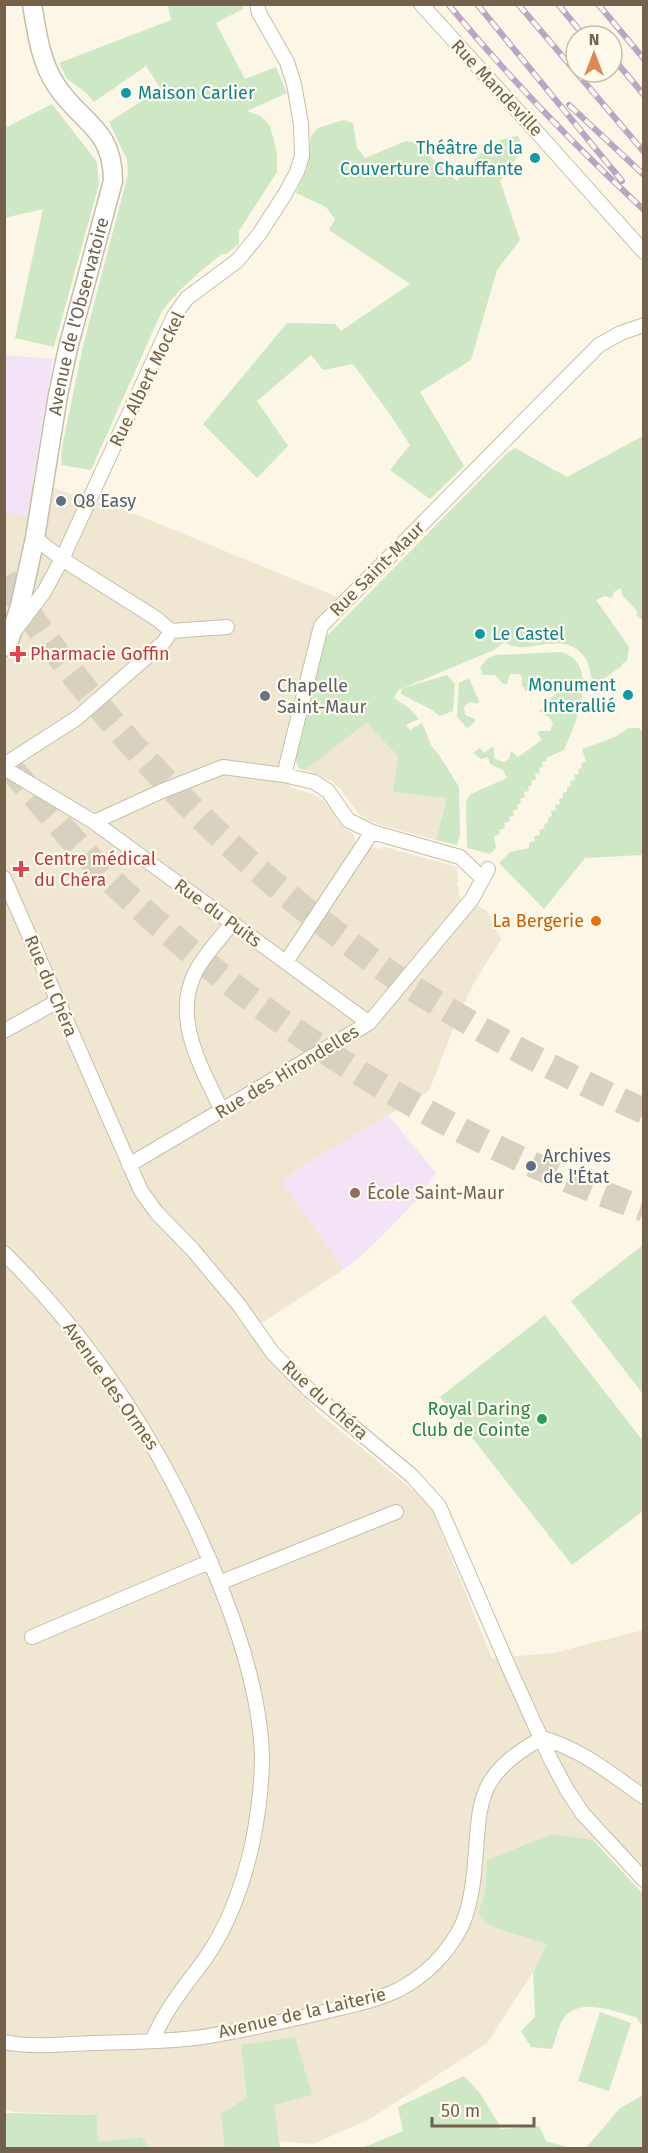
<svg xmlns="http://www.w3.org/2000/svg" width="648" height="2153" font-family="'Fira Sans',sans-serif">
  <rect width="100%" height="100%" fill="#fbf6e6"/>
  <path fill="#efe7d2" d="M 4,456 L 34,482 L 140,516 L 337,597 L 321,626 L 284,776 L 291,788 L 313,794 L 324,801 L 332,811 L 339,823 L 354,835 L 355,841 L 379,849 L 385,847 L 457,867 L 458,882 L 456,885 L 458,885 L 460,898 L 484,909 L 488,913 L 501,939 L 474,983 L 461,1009 L 429,1091 L 296,1170 L 282,1182 L 344,1269 L 250,1331 L 316,1411 L 429,1503 L 492,1658 L 554,1653 L 643,1630 L 643,1872 L 593,1840 L 487,1860 L 485,1892 L 478,1914 L 492,1927 L 547,1944 L 533,1972 L 487,2043 L 370,2119 L 313,2144 L 225,2136 L 225,2148 L 149,2148 L 142,2137 L 98,2142 L 97,2115 L 16,2112 L 5,2110 Z
    M 365,722 L 398,756 L 447,798 L 436,840 L 384,826 L 368,820 L 358,813 L 341,790 L 332,781 L 305,770 Z"/>
  <path fill="#f3e3f7" d="M 4,355 L 53,359 L 27,516 L 8,513 L 5,510 Z
    M 388,1115 L 436,1173 L 412,1205 L 386,1232 L 361,1256 L 344,1269 L 282,1182 L 296,1170 Z"/>
  <path fill="#cee8c5" d="M 168,5 L 243,5 L 243,9 L 216,23 L 245,79 L 276,67 L 287,93 L 247,111 L 261,116 L 270,126 L 277,153 L 277,172 L 239,231 L 239,244 L 226,254 L 222,254 C 200,271 179,289 162,311 L 91,470 L 61,465 L 62,447 L 83,346 L 128,174 L 127,160 L 109,122 L 161,89 L 146,66 L 94,102 L 85,92 L 67,79 L 59,63 L 171,20 Z
    M 52,104 L 97,162 L 99,184 L 54,347 L 15,338 L 43,209 L 4,218 L 5,128 Z
    M 343,120 L 353,123 L 357,148 L 365,158 L 406,141 L 416,143 L 457,181 C 475,159 487,140 518,136 L 523,149 L 500,181 L 520,240 L 497,270 L 471,360 L 420,392 L 464,466 L 430,499 L 390,470 L 410,445 L 389,413 L 353,364 L 323,370 L 311,355 L 257,401 L 288,446 L 257,478 L 203,424 L 287,323 L 335,324 L 341,331 L 410,284 L 329,230 L 335,219 L 326,207 L 296,193 L 307,169 L 311,136 L 318,128 Z
    M 643,436 L 643,620 L 636,615 L 638,612 L 622,595 L 621,588 L 614,592 L 613,596 L 610,598 L 605,596 L 596,600 L 629,647 L 627,661 L 622,664 L 622,666 L 595,685 C 589,676 591,664 583,655 C 561,629 525,658 505,642 L 494,650 L 398,690 L 394,698 L 409,708 L 419,719 L 406,725 L 410,730 L 422,723 L 432,747 L 439,755 L 459,787 L 460,835 L 457,845 L 436,840 L 447,798 L 394,792 L 393,794 L 398,756 L 366,723 L 305,770 L 298,768 L 295,757 L 322,641 L 506,454 L 515,448 L 567,477 Z
    M 562,652 C 601,665 576,723 564,750 L 546,758 L 547,761 L 542,762 L 543,767 L 539,768 L 540,773 L 535,774 L 536,779 L 531,781 L 532,785 L 528,787 L 529,791 L 524,792 L 525,797 L 520,799 L 521,803 L 517,805 L 518,809 L 513,811 L 514,816 L 509,817 L 510,821 L 504,823 L 505,828 L 499,830 L 500,834 L 494,836 L 496,848 L 490,854 L 467,848 L 466,801 L 471,794 L 507,778 L 503,770 L 490,764 L 488,757 L 481,759 L 473,753 L 480,748 L 484,753 L 492,747 L 494,748 L 494,758 L 503,762 L 509,759 L 511,751 L 518,757 L 542,740 L 538,734 L 539,731 L 550,731 L 553,724 L 550,718 L 539,711 L 545,707 L 543,704 L 557,693 L 548,680 L 534,689 L 532,687 L 525,691 L 524,687 L 522,687 L 522,677 L 519,674 L 510,674 L 507,684 L 503,684 L 495,675 L 483,675 L 480,667 L 488,658 L 496,655 Z
    M 447,675 L 455,684 L 453,711 L 440,716 L 432,710 L 401,694 L 401,691 L 403,688 Z
    M 469,678 L 479,701 L 477,704 L 470,702 L 464,707 L 465,715 L 475,719 L 475,722 L 467,728 L 457,717 L 459,683 Z
    M 629,728 L 639,728 L 643,732 L 643,855 L 585,858 L 544,909 L 499,863 L 510,852 L 529,848 L 529,843 L 535,841 L 534,836 L 540,835 L 539,830 L 545,828 L 544,824 L 548,823 L 548,818 L 552,816 L 551,811 L 556,810 L 555,805 L 560,804 L 559,799 L 563,798 L 563,793 L 567,792 L 567,787 L 571,786 L 570,781 L 575,780 L 574,775 L 579,774 L 578,769 L 582,768 L 581,763 L 586,762 L 582,749 L 615,737 Z
    M 643,1245 L 643,1394 L 571,1301 Z
    M 545,1315 L 643,1441 L 643,1511 L 572,1565 L 440,1397 Z
    M 552,1834 L 593,1840 L 644,1895 L 643,2027 L 636,2017 C 616,2012 585,1999 567,2014 C 559,2022 556,2039 552,2049 L 531,2047 L 521,2031 L 535,2017 L 533,1972 L 547,1944 L 492,1927 L 478,1914 L 485,1892 L 487,1860 Z
    M 600,2012 L 631,2023 L 609,2091 L 578,2081 Z
    M 295,2037 L 312,2095 L 274,2105 L 280,2148 L 225,2148 L 221,2114 L 247,2097 L 241,2045 Z
    M 464,2076 L 479,2092 L 502,2129 L 539,2126 L 546,2141 L 571,2148 L 362,2148 L 403,2131 L 398,2107 Z
    M 643,2095 L 643,2148 L 586,2148 L 619,2109 Z
    M 5,2113 L 97,2115 L 98,2142 L 142,2137 L 149,2148 L 5,2148 Z"/>
  <g fill="none" stroke-linecap="round" stroke-linejoin="round">
    <path stroke="#d9d1c0" stroke-width="26" stroke-dasharray="26 13" stroke-linecap="butt" d="M 4,578 C 96,717 211,841 345,940 C 363,953 381,968 400,980 C 477,1030 559,1073 644,1111
      M 9,766 C 45,808 81,851 121,890 C 274,1033 447,1139 644,1209"/>
    <g stroke="#c9bdaa" stroke-width="16">
      <path id="minor" d="M 421,4 L 544,140 L 644,252
        M 35,538 L 62,559 L 157,619 L 171,631
        M 16,629 L 44,592 L 62,559 L 174,316 L 187,298 L 237,261 L 260,233 L 285,194 L 297,172 L 302,156 L 301,124 L 294,84 L 287,62 L 259,13 L 257,4
        M 171,631 L 227,627
        M 4,765 L 77,718 L 164,642 L 171,631
        M 4,768 L 94,822 L 369,1023
        M 284,775 L 321,626 L 599,345 L 621,333 L 644,325
        M 94,822 L 162,791 L 223,767 L 284,775 L 314,782 L 328,791 L 348,820 L 372,832 L 460,857 L 483,879
        M 4,878 L 141,1191 L 157,1213 L 192,1249 L 239,1305 L 272,1352 L 309,1390 L 412,1476 L 439,1506 L 511,1672 L 550,1758 L 567,1790 L 583,1814 L 644,1880
        M 286,962 L 372,832
        M 4,1031 L 58,1001
        M 222,1111 C 202,1068 171,1018 196,971 C 205,954 220,939 232,923
        M 129,1165 L 369,1023 L 472,899 L 488,869
        M 4,1253 C 101,1349 174,1466 223,1593 C 243,1644 260,1700 262,1755 C 262,1785 258,1816 252,1845 C 244,1880 230,1920 211,1950 C 201,1966 189,1979 179,1994 C 168,2009 159,2025 152,2041
        M 219,1583 L 396,1512
        M 32,1637 L 202,1565 L 212,1565
        M 542,1738 C 581,1749 611,1774 644,1797
        M 4,2042 C 32,2048 63,2044 91,2043 C 125,2042 160,2042 195,2038 C 238,2032 281,2022 324,2012 C 348,2006 375,2001 398,1990 C 425,1976 447,1954 461,1927 C 469,1910 472,1892 474,1874 C 481,1802 472,1778 542,1738"/>
    </g>
    <g stroke="#c9bdaa" stroke-width="21">
      <g id="tertiary">
        <path id="s1" d="M 4,647 L 10,638 L 20,606 L 35,538 L 58,395 L 68,348 L 113,181 C 113,127 80,123 56,85 C 40,61 37,32 32,4"/>
      </g>
    </g>
    <use href="#minor" stroke="#fff" stroke-width="14"/>
    <use href="#tertiary" stroke="#fff" stroke-width="18"/>
    <g stroke="#bba5c4" stroke-width="6">
      <path id="rail" d="M 448,4 C 509,78 574,145 644,210
        M 477,4 L 622,181
        M 518,4 L 644,152
        M 558,4 L 584,36
        M 598,4 L 644,59
        M 612,57 L 644,95
        M 569,105 L 644,175"/>
    </g>
    <use href="#rail" stroke="#fefaec" stroke-width="4" stroke-dasharray="11" stroke-linecap="butt"/>
  </g>
  <g fill="#0f9aa8" stroke="#fefaec" stroke-width="2">
    <circle cx="126" cy="93" r="6"/>
    <circle cx="535" cy="158" r="6"/>
    <circle cx="480" cy="634" r="6"/>
    <circle cx="628" cy="695" r="6"/>
  </g>
  <g fill="#5c6f8a" stroke="#fefaec" stroke-width="2">
    <circle cx="61" cy="501" r="6"/>
    <circle cx="531" cy="1166" r="6"/>
  </g>
  <g fill="#e0444e" stroke="#fefaec" stroke-width="2">
    <path d="M15 645h6v6h6v6h-6v6h-6v-6h-6v-6h6z"/>
    <path d="M18 860h6v6h6v6h-6v6h-6v-6h-6v-6h6z"/>
  </g>
  <circle fill="#6b7280" stroke="#fefaec" stroke-width="2" cx="265" cy="696" r="6"/>
  <circle fill="#e8710a" stroke="#fefaec" stroke-width="2" cx="596" cy="921" r="6"/>
  <circle fill="#8d6e63" stroke="#fefaec" stroke-width="2" cx="355" cy="1193" r="6"/>
  <circle fill="#2e9e5b" stroke="#fefaec" stroke-width="2" cx="542" cy="1419" r="6"/>
  <g text-anchor="middle" dominant-baseline="central" stroke-width="4.5" stroke-linejoin="round" paint-order="stroke">
    <g font-size="18" fill="#73614c" stroke="#fefaec">
      <text transform="translate(497 88) rotate(47)">Rue Mandeville</text>
      <text stroke="none"><textPath href="#s1" startOffset="340">Avenue de l'Observatoire</textPath></text>
      <text transform="translate(147 379) rotate(-64)">Rue Albert Mockel</text>
      <text transform="translate(377 569) rotate(-45)">Rue Saint-Maur</text>
      <text transform="translate(218 913) rotate(36)">Rue du Puits</text>
      <text transform="translate(51 986) rotate(67)">Rue du Chéra</text>
      <text transform="translate(287 1072) rotate(-31)">Rue des Hirondelles</text>
      <text transform="translate(111 1386) rotate(55)">Avenue des Ormes</text>
      <text transform="translate(325 1400) rotate(42)">Rue du Chéra</text>
      <text transform="translate(302 2013) rotate(-13)">Avenue de la Laiterie</text>
    </g>
    <g font-size="18" fill="#0d838f" stroke="#fefaec" text-anchor="start">
      <text x="138" y="93">Maison Carlier</text>
      <text x="523" y="148" text-anchor="end">Théâtre de la<tspan x="523" dy="21">Couverture Chauffante</tspan></text>
      <text x="492" y="634">Le Castel</text>
      <text x="616" y="685" text-anchor="end">Monument<tspan x="616" dy="21">Interallié</tspan></text>
    </g>
    <g font-size="18" fill="#4e5e75" stroke="#fefaec" text-anchor="start">
      <text x="73" y="501">Q8 Easy</text>
      <text x="543" y="1156">Archives<tspan x="543" dy="21">de l'État</tspan></text>
    </g>
    <g font-size="18" fill="#be3a42" stroke="#fefaec" text-anchor="start">
      <text x="30" y="654">Pharmacie Goffin</text>
      <text x="34" y="859">Centre médical<tspan x="34" dy="21">du Chéra</tspan></text>
    </g>
    <g font-size="18" fill="#5b616d" stroke="#fefaec" text-anchor="start">
      <text x="277" y="686">Chapelle<tspan x="277" dy="21">Saint-Maur</tspan></text>
    </g>
    <g font-size="18" fill="#c56008" stroke="#fefaec" text-anchor="end">
      <text x="584" y="921">La Bergerie</text>
    </g>
    <g font-size="18" fill="#785e54" stroke="#fefaec" text-anchor="start">
      <text x="367" y="1193">École Saint-Maur</text>
    </g>
    <g font-size="18" fill="#27864d" stroke="#fefaec" text-anchor="end">
      <text x="530" y="1409">Royal Daring<tspan x="530" dy="21">Club de Cointe</tspan></text>
    </g>
  </g>
  <rect width="648" height="2153" fill="none" stroke="#73614c" stroke-width="12"/>
  <g transform="translate(594 54)"><circle r="28" fill="#fefaec" stroke="#c6bdac" stroke-width="1.5"/>
  <path d="M0-4.5L10 22L0 15L-10 22Z" fill="#de8852"/>
  <text y="-9" font-size="16" font-weight="bold" text-anchor="middle" fill="#73614c">N</text>
  </g>
  <path d="M432 2117v9h102v-9" fill="none" stroke="#73614c" stroke-width="3"/>
  <text x="441" y="2117" font-size="18" fill="#73614c" stroke="#fefaec" stroke-width="4.5" paint-order="stroke">50 m</text>
</svg>
